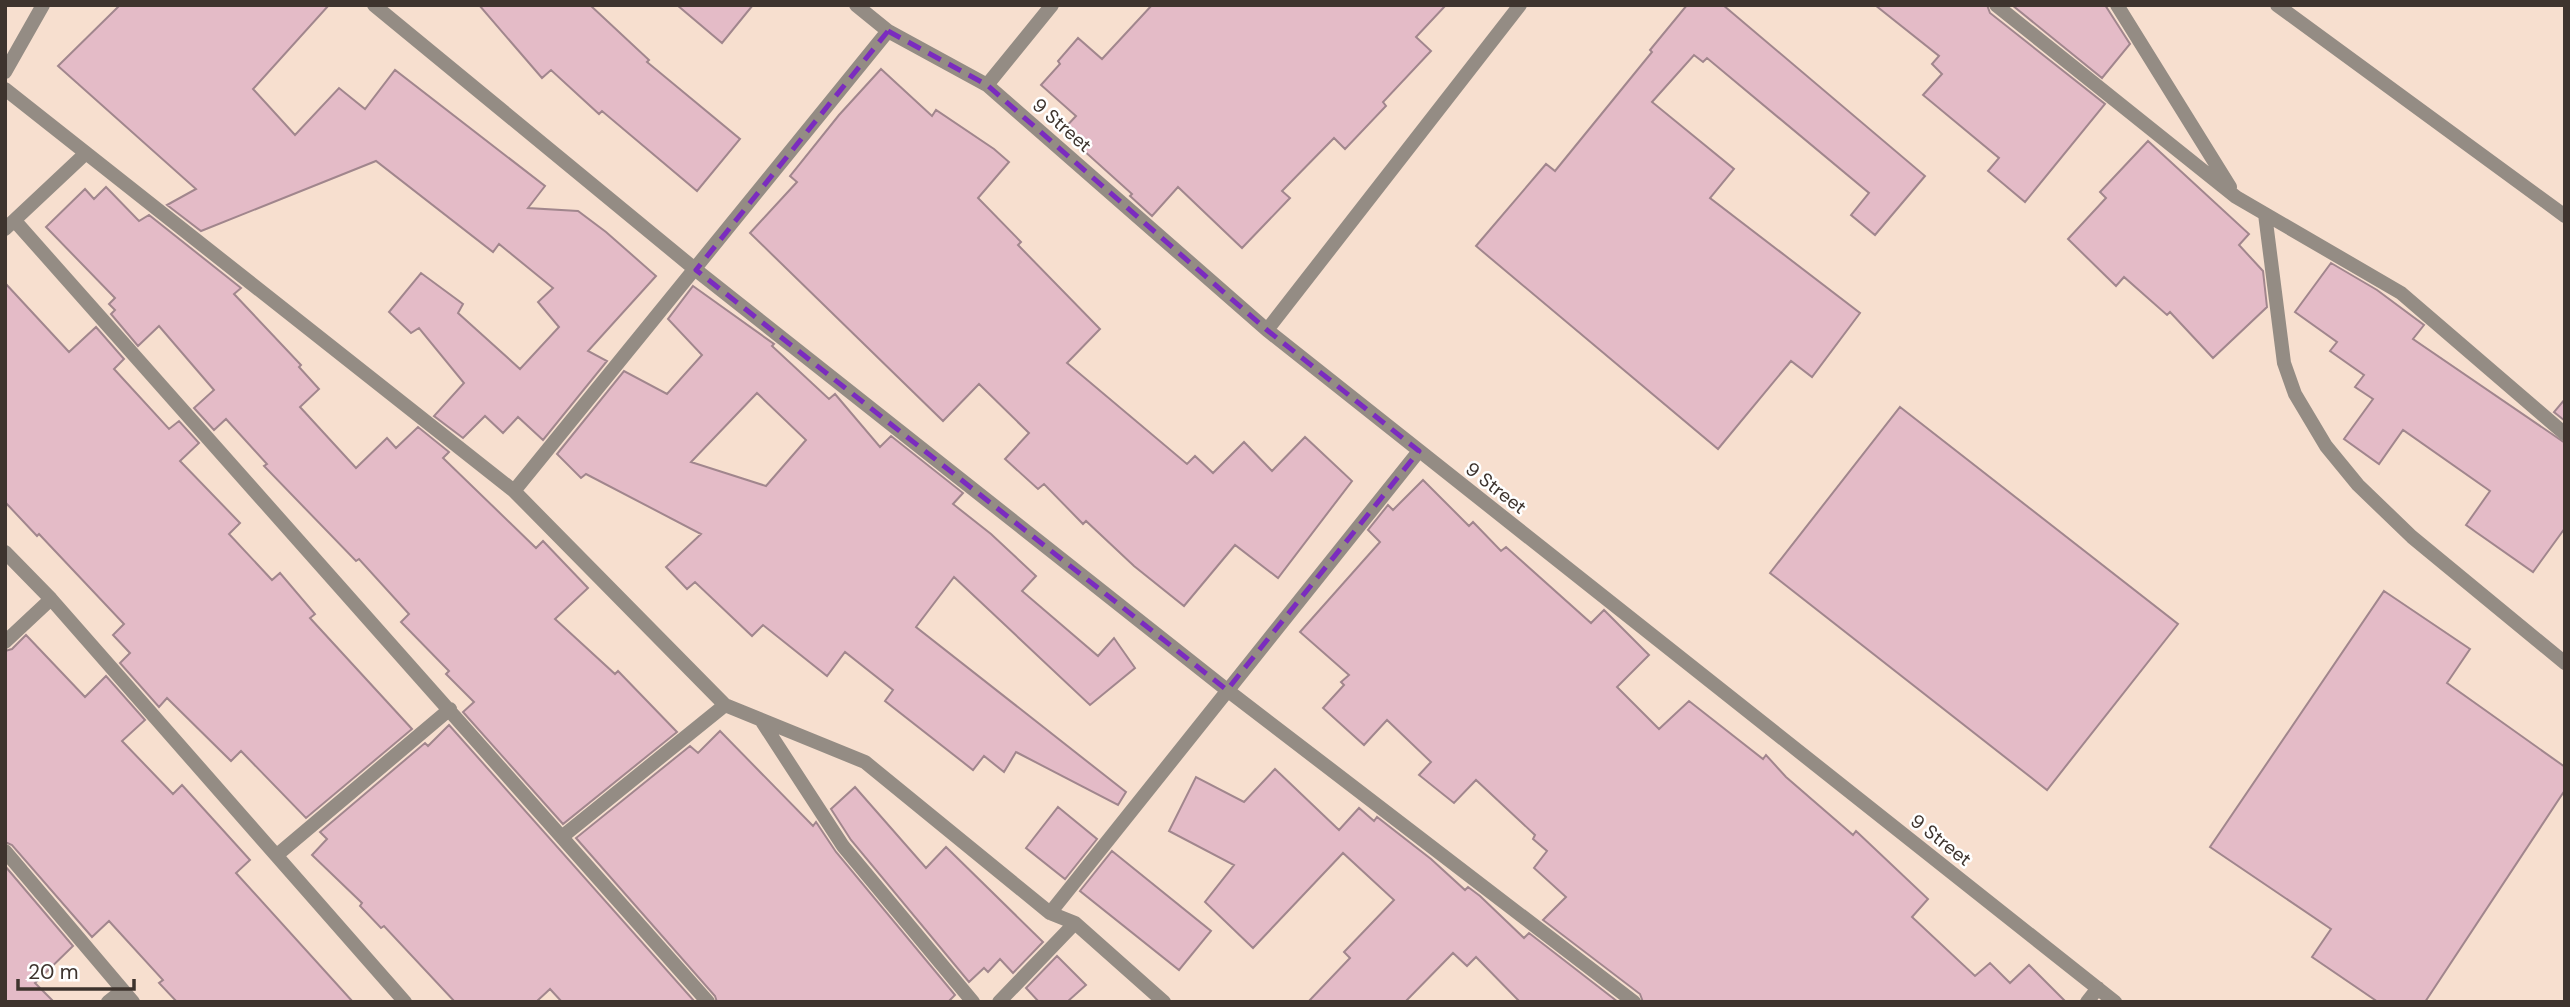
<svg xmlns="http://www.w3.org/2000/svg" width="2570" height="1007" font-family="'DM Sans',sans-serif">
  <rect width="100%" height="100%" fill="#f7dfcf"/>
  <path fill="#e4bbc7" stroke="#a1868d" stroke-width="2" fill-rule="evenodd" d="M 120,5 L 329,5 L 253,89 L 295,135 L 339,88 L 365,109 L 395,70 L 545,186 L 528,208 L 578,211 L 606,232 L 656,276 L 588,351 L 607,361 L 543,440 L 518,417 L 503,433 L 485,416 L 463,438 L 434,416 L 464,383 L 419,328 L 411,333 L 389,312 L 421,273 L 463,304 L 458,313 L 520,369 L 559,327 L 538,302 L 553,288 L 499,244 L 493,252 L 376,161 L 201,231 L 167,205 L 196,189 L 58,66 Z
    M 479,5 L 590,5 L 649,60 L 647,62 L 740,139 L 697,191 L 602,111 L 599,114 L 551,70 L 542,78 Z
    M 677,5 L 753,5 L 722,43 Z
    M 1152,5 L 1446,5 L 1416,37 L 1431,51 L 1383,102 L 1386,106 L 1345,149 L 1334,138 L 1282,191 L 1290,198 L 1242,248 L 1178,187 L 1152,216 L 1130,196 L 1132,194 L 1062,131 L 1076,116 L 1041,85 L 1060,64 L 1058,61 L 1078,38 L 1102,59 Z
    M 1687,5 L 1723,5 L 1925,176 L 1875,235 L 1851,215 L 1869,193 L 1707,58 L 1703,62 L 1694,55 L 1652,102 L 1734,169 L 1710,198 L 1860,313 L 1812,377 L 1791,361 L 1718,449 L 1476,246 L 1546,164 L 1555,171 L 1652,52 L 1650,50 Z
    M 1875,5 L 1987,5 L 1990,13 L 2105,104 L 2025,202 L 1988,171 L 1999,158 L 1923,95 L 1942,74 L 1932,64 L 1939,56 Z
    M 2012,5 L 2105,5 L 2130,44 L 2102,78 Z
    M 881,69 L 932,116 L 936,110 L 994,149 L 1009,162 L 978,198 L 1021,242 L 1018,245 L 1100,329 L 1067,363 L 1187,464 L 1195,456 L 1213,473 L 1244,442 L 1272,471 L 1305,437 L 1352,481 L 1278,578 L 1235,545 L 1184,606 L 1134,566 L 1086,521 L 1083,524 L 1044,484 L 1038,489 L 1005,459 L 1029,433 L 979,384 L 943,421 L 750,233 L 797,182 L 790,176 L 839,115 Z
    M 2148,141 L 2249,234 L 2239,245 L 2263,271 L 2267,307 L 2213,358 L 2170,312 L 2167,315 L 2124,277 L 2116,286 L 2068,239 L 2106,198 L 2100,192 Z
    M 106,187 L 139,221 L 149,215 L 241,288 L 234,294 L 301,365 L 299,367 L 319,389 L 300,407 L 356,468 L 387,438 L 396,448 L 418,427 L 449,452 L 443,458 L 536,548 L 543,541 L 588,588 L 555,619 L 615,674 L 618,671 L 677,732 L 563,824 L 463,712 L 474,702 L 446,674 L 449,671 L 401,622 L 409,614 L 359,559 L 356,561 L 264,466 L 267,464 L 226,419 L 214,430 L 194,408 L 214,390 L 159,326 L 138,346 L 111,314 L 115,310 L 109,304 L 115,298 L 46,227 L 85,189 L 94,199 Z
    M 2331,263 L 2377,290 L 2424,325 L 2413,339 L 2565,443 L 2565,528 L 2533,572 L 2466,525 L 2490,491 L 2403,430 L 2379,464 L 2344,439 L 2373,399 L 2355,387 L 2364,375 L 2330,351 L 2337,342 L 2295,312 Z
    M 5,283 L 69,352 L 96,327 L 124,359 L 114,369 L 169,429 L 179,421 L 199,443 L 180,461 L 240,523 L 229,534 L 272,580 L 280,573 L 315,614 L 310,618 L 412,729 L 306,818 L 241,751 L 231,761 L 167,698 L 159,707 L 120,663 L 130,653 L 113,635 L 124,624 L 39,534 L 37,536 L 5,502 Z
    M 693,286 L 774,344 L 772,346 L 829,399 L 835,394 L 880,447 L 891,436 L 963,493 L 953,504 L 991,534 L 1036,576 L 1022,591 L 1098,656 L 1114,638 L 1135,668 L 1090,705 L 954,577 L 916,627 L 1126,792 L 1118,805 L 1016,752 L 1004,772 L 984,756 L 973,770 L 885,701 L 893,690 L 845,652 L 827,676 L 763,625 L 752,636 L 695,582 L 687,589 L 666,567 L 701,534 L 586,474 L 581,478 L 557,454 L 624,371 L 667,394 L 702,355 L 668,319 ZM 757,393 L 806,440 L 766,486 L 691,462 Z
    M 2565,399 L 2565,421 L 2554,412 Z
    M 1900,407 L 2178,624 L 2047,790 L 1770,573 Z
    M 1423,480 L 1469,526 L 1473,522 L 1501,551 L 1506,547 L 1591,623 L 1604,610 L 1649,655 L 1617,687 L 1659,729 L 1689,701 L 1763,759 L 1766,755 L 1786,777 L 1853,835 L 1856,831 L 1928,899 L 1912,917 L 1975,976 L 1990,963 L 2010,983 L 2029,965 L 2066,1002 L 1643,1002 L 1640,994 L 1543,920 L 1566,897 L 1534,868 L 1547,851 L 1533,839 L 1535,835 L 1476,780 L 1454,803 L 1419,775 L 1431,762 L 1387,720 L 1364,745 L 1323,708 L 1344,685 L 1341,682 L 1349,675 L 1300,632 L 1380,542 L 1368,530 L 1388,505 L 1393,510 Z
    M 2384,591 L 2470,649 L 2447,683 L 2565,767 L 2565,790 L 2425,1002 L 2378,1002 L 2312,957 L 2331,929 L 2210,847 Z
    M 26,635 L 85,697 L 106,676 L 145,720 L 122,741 L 173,794 L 182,785 L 250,860 L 236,873 L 353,1002 L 177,1002 L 159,983 L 163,980 L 109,921 L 92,937 L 12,845 L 5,842 L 5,651 L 12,649 Z
    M 449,725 L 695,1002 L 562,1002 L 550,989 L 536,1002 L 455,1002 L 384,926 L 381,928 L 360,906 L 362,903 L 312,855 L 327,839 L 320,832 L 425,743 L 428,746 Z
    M 720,731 L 813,826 L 816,822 L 836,852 L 955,995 L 948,1002 L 717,1002 L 715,996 L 576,838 L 690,746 L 698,753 Z
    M 1275,769 L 1339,830 L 1359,808 L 1374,821 L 1377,817 L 1431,859 L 1465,890 L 1468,887 L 1480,896 L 1524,938 L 1529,933 L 1618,1002 L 1520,1002 L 1476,957 L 1467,966 L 1453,953 L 1405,1002 L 1308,1002 L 1350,958 L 1344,952 L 1394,900 L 1343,853 L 1253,948 L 1205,902 L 1234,865 L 1169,831 L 1196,777 L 1244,802 Z
    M 855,787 L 926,868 L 946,847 L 1043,942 L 1013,973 L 1000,959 L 988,972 L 984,968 L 969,982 L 851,840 L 831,809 Z
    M 1058,807 L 1097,839 L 1065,879 L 1026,848 Z
    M 1112,851 L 1211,931 L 1179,970 L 1080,891 Z
    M 5,866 L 73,946 L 35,983 L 54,1002 L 5,1002 Z
    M 1057,956 L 1086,985 L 1067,1002 L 1039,1002 L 1026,988 Z"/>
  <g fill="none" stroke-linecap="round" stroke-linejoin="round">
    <path stroke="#948c84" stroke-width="14" d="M 374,5 L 696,270 L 1227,690 L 1634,1002
      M 856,5 L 888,31 L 987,85 L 1267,330 L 2115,1002
      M 1996,5 L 2236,197 L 2401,293 L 2565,434
      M 2117,5 L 2230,187
      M 2277,5 L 2565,216
      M 5,72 L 43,5
      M 987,85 L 1052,5
      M 5,89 L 514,491 L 725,705 L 865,762 L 1050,913 L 1075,923 L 1164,1002
      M 2265,214 L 2284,363 L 2295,394 L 2326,446 L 2358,485 L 2412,537 L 2565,663
      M 15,221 L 708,1002
      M 5,229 L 86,153
      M 1267,330 L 1520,5
      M 514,491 L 888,31
      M 5,552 L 51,599 L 405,1002
      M 5,642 L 51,599
      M 761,720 L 843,846 L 973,1002
      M 563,836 L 725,705
      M 5,851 L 133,1002
      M 277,855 L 450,709
      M 1050,913 L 1419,451
      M 108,1002 L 123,990
      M 999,1002 L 1075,923
      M 2087,1002 L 2098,988"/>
  </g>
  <path fill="none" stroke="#7b2cbf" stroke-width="5" stroke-dasharray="14 9" stroke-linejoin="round" d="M 888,31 L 987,85 L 1267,330 L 1419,451 L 1227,690 L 696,270 Z"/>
  <g text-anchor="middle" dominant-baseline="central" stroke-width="5" stroke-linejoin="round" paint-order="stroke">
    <g font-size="19" fill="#3e342e" stroke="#fff">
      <text transform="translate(1062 125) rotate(41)">9 Street</text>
      <text transform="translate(1496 488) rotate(38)">9 Street</text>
      <text transform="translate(1941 840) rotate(38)">9 Street</text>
    </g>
  </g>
  <rect width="2570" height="1007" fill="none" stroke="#3e342e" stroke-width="14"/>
  <path d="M18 979v10h116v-10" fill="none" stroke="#3e342e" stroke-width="3.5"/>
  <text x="28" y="979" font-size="21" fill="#3e342e" stroke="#ffffff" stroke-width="5" paint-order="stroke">20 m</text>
</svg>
